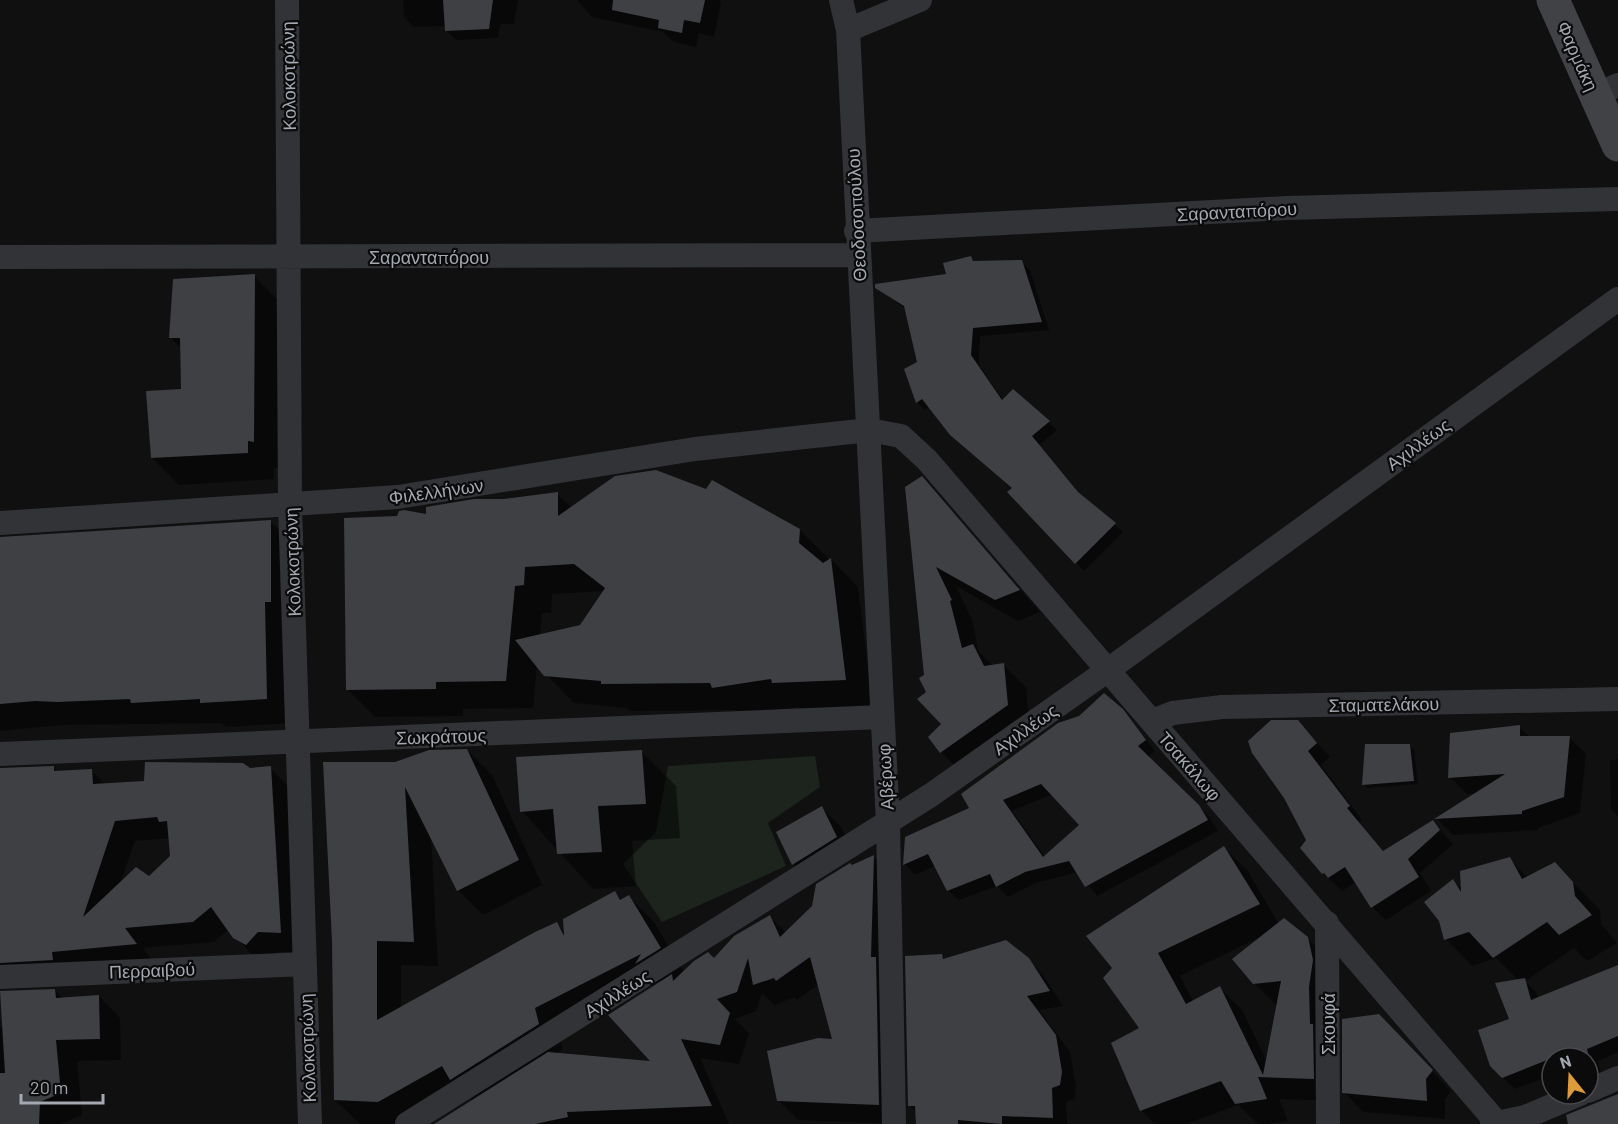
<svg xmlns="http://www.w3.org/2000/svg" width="1618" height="1124" font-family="Barlow,sans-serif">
  <rect width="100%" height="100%" fill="#101011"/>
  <path fill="#1d241d" d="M 815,756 L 820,787 L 768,823 L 786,866 L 662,922 L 623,864 L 656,832 L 668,766 Z"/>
  <path fill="#0007" fill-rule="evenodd" d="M 403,0 L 518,0 L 514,24 L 500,24 L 498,38 L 456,40 L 446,30 L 446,26 L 414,27 L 404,17 Z
    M 577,0 L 719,0 L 721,2 L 714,37 L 699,33 L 696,47 L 674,42 L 663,32 L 592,17 Z
    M 971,258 L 976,263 L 1021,262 L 1030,270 L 1049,330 L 980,336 L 979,365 L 1004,401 L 1013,391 L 1057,430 L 1039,445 L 1082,497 L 1123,532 L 1084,571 L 1009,492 L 1013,489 L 930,407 L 925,410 L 917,402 L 919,363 L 906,309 L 877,288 L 948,275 Z
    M 254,276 L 281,303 L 280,468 L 274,468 L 274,479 L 179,485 L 152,458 L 182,390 L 181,348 L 170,337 Z
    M 922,478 L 1040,612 L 1018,621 L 956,586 L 973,622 L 978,651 L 993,666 L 1004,665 L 1026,687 L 1030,727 L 963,774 L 941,752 L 943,724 L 928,692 L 926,676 Z
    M 557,494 L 572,508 L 800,530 L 828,558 L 827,562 L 831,559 L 858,587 L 873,707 L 801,710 L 798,707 L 741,715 L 736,710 L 630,711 L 627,708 L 574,703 L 537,665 L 533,708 L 463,709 L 463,716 L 375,717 L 347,689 L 428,515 L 505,500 ZM 605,591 L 581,626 L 540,636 L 542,613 L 551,613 L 552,594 Z
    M 270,521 L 295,546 L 291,723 L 226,727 L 222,723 L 61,725 L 0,731 L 0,539 Z
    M 1122,710 L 1155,751 L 1148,757 L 1210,818 L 1218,831 L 1097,896 L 1078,872 L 1036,883 L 1008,897 L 997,886 L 959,900 L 948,890 L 935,866 L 915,875 L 905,864 L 971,808 ZM 1053,794 L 1081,825 L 1045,857 L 1012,811 Z
    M 1297,721 L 1330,757 L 1321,765 L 1362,820 L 1359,822 L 1384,852 L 1433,822 L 1453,844 L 1420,873 L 1431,891 L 1386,920 L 1372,907 L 1356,882 L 1342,891 L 1323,873 L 1308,840 Z
    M 1519,727 L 1530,737 L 1569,737 L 1586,754 L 1580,813 L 1538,828 L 1538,830 L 1453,835 L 1437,819 L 1477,793 L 1467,794 L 1450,777 Z
    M 1410,745 L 1414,750 L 1418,784 L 1367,788 L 1363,784 Z
    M 467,750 L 492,775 L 542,885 L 483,915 L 458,890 L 431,835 L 438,966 L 401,965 L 401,1008 L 557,924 L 565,932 L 615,893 L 622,900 L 629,897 L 654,922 L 684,972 L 714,960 L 770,917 L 786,933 L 852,867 L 874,857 L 894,877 L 899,1124 L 798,1120 L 778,1100 L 834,1041 L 819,984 L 797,1000 L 794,997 L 775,1005 L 762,993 L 756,1011 L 735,1019 L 749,1034 L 739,1064 L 700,1058 L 729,1124 L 437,1124 L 473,1101 L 464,1092 L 406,1124 L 360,1124 L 335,1100 L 395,764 ZM 660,981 L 654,1063 L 555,1054 L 563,1049 L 559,1033 Z
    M 642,752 L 676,786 L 680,838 L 632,841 L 636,886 L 593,889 L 522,811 Z
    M 1618,759 L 1618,816 L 1611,809 L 1610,761 Z
    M 53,768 L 58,772 L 91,770 L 106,785 L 270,768 L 290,788 L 301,952 L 278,952 L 267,964 L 255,958 L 229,929 L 214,942 L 143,948 L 155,964 L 0,980 L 0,770 ZM 170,838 L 172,857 L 149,878 L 120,884 L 135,841 Z
    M 822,808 L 841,827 L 855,856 L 812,883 L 793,864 L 778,833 Z
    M 1224,848 L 1247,870 L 1279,924 L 1307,938 L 1330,961 L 1335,1101 L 1279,1099 L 1288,1121 L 1269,1124 L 1258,1124 L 1238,1105 L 1186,1124 L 1155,1124 L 1141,1110 L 1141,1028 L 1105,978 ZM 1260,937 L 1254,983 L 1277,1006 L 1267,1062 L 1242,1010 L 1219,987 L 1193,1001 L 1180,976 Z
    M 1509,859 L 1528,878 L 1555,864 L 1600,910 L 1601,924 L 1617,943 L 1587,961 L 1574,948 L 1525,981 L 1536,992 L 1538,999 L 1618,969 L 1618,1052 L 1598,1061 L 1603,1085 L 1588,1090 L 1588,1058 L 1552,1058 L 1552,1075 L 1515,1089 L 1491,1066 L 1511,1020 L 1519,981 L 1496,958 L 1472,966 L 1446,939 L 1453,881 L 1462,889 Z
    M 942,955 L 946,960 L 1028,959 L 1043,975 L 1063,1006 L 1039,1010 L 1070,1052 L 1076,1086 L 1075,1099 L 1066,1102 L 1067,1124 L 917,1124 L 917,1113 L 909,1105 Z
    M 55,990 L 63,999 L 99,996 L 120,1018 L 121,1060 L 77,1061 L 82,1115 L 61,1124 L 0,1124 L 0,1027 L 2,1027 L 0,992 Z
    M 1398,1035 L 1451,1091 L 1445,1099 L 1445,1119 L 1363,1112 L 1344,1092 Z"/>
  <path fill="#3f4044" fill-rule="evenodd" d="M 443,0 L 493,0 L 489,29 L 445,31 Z
    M 613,0 L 705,0 L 700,23 L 684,20 L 682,33 L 658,28 L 659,20 L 612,10 Z
    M 971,256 L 973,261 L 1022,260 L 1042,322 L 973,328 L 971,355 L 1002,400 L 1013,389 L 1050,421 L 1032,436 L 1078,492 L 1116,523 L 1075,564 L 1007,492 L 1012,488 L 950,435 L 922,399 L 916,403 L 904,369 L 917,362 L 904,306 L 875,288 L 875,284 L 946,274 L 943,263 Z
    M 255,274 L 254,442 L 248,441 L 248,453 L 151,458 L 146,391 L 181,389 L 180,338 L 169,338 L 173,279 Z
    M 656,470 L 706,489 L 712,480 L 800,529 L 799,543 L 823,563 L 831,558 L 846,680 L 772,683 L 771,679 L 712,688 L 710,683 L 601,684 L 601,681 L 544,676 L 515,640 L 580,625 L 605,588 L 574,564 L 525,567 L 524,585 L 515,586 L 506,681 L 436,682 L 436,689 L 346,690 L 344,518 L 397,516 L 399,511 L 404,510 L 426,514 L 426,507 L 474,499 L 504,499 L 558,492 L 558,516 L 615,476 Z
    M 922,476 L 1020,590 L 995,600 L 936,567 L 952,600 L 950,601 L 962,648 L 973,644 L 984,666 L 1004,663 L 1008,705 L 940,753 L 928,737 L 941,724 L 917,699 L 926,692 L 919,678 L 924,675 L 905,487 Z
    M 271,520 L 271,602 L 265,602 L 267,699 L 200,703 L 200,699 L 131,703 L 130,699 L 57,702 L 35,701 L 0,704 L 0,537 Z
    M 1104,693 L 1123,709 L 1146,740 L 1138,746 L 1199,805 L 1208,820 L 1085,887 L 1069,861 L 1025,872 L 996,887 L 990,874 L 947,891 L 928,854 L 903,865 L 905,837 L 969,808 L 961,794 L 1058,723 L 1079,716 ZM 1041,784 L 1079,825 L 1043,857 L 1003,800 Z
    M 1271,720 L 1298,720 L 1317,743 L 1308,751 L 1350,806 L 1347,808 L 1383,851 L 1433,820 L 1440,830 L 1408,859 L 1419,877 L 1371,908 L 1345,867 L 1328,878 L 1324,873 L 1322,874 L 1300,848 L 1306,840 L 1284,798 L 1252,753 L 1248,741 Z
    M 1520,725 L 1520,736 L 1570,736 L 1564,797 L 1522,811 L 1522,814 L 1434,819 L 1505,774 L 1448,778 L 1450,733 Z
    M 1365,744 L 1410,744 L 1414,781 L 1362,785 Z
    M 467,749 L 519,860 L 457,891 L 405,787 L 414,942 L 377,941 L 377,1020 L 535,932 L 557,922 L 564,936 L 563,919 L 615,891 L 620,900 L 629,895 L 661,948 L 635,964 L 641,954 L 535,1008 L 539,1024 L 450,1080 L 442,1066 L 378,1102 L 334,1100 L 332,941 L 323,762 L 395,762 L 429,750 Z
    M 642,750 L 646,804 L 598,806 L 602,852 L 557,854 L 553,809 L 520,812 L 516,757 Z
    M 145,762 L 243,763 L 250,768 L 271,766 L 281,933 L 258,932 L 246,945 L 233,938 L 211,907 L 193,922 L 125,928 L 137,944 L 52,952 L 53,960 L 0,963 L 0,768 L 54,766 L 54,771 L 92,769 L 93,784 L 144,781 ZM 157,817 L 159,822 L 167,821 L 170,856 L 149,876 L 136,867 L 83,917 L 115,821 Z
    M 822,806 L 837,837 L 792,865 L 776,832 Z
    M 1224,846 L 1260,904 L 1158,953 L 1186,1004 L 1220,986 L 1263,1075 L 1281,981 L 1253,984 L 1232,959 L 1284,918 L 1308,937 L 1313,960 L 1309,987 L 1310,1024 L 1313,1024 L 1314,1079 L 1258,1077 L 1267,1099 L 1235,1104 L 1221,1081 L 1140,1111 L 1111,1043 L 1139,1028 L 1103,978 L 1112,968 L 1086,936 Z
    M 874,855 L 871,957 L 876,957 L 879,1105 L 777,1101 L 767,1051 L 818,1038 L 832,1039 L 810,957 L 776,981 L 774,978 L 753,985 L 748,958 L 737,992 L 717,999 L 730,1013 L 720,1045 L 681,1039 L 712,1106 L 567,1112 L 568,1117 L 535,1124 L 434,1124 L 548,1052 L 650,1061 L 608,1015 L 672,974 L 673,981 L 694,961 L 708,952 L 714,958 L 734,936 L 770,915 L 780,937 L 812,906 L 816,884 L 850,863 L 852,865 Z
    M 1510,857 L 1522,879 L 1555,862 L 1573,882 L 1575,896 L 1592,915 L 1559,935 L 1547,922 L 1493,958 L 1469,932 L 1444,940 L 1439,921 L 1424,902 L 1453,879 L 1461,892 L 1460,871 Z
    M 1006,940 L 1029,958 L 1050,991 L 1027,996 L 1056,1035 L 1062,1072 L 1060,1085 L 1052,1088 L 1053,1118 L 1002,1116 L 1002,1124 L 958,1120 L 958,1124 L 916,1124 L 915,1106 L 908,1106 L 905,956 L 942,954 L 943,959 Z
    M 1618,965 L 1618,1036 L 1587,1049 L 1593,1073 L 1588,1075 L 1588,1058 L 1552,1058 L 1502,1078 L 1490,1066 L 1478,1030 L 1509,1019 L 1495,983 L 1525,978 L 1531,1000 Z
    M 55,989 L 56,998 L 99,995 L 100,1039 L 56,1040 L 61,1093 L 40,1102 L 39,1124 L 0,1124 L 0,1073 L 5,1073 L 0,991 Z
    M 1379,1014 L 1433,1070 L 1426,1079 L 1427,1101 L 1342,1093 L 1342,1019 Z
    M 1618,1094 L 1618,1124 L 1568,1124 L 1566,1115 Z"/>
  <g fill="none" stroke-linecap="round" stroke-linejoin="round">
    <path stroke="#323336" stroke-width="24" d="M 287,0 L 290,506 L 310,1124
      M 841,0 L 848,30 L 888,823 L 894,1124
      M 848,30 L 920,0
      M 1595,95 L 1618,85
      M 856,231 L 1287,208 L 1618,199
      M 0,257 L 858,255
      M 0,523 L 398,497 L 695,449 L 869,430 L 901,436 L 927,460 L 1498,1124
      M 1152,721 L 1173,713 L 1222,707 L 1618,699
      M 0,754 L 882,717
      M 1327,923 L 1328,1124
      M 0,977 L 304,964
      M 1588,1091 L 1618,1078
      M 407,1124 L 931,795 L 1108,670 L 1618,299
      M 1492,1124 L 1525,1117 L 1580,1094"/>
    <path stroke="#404246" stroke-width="33" d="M 1553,0 L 1618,145"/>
  </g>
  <g text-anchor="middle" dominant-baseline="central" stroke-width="4.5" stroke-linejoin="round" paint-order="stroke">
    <g font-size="18" fill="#a3a8b1" stroke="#0b0b0c">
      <text transform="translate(1578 56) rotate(66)">Φαρμάκη</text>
      <text transform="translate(288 76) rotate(-91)">Κολοκοτρώνη</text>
      <text transform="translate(1237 211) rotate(-3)">Σαρανταπόρου</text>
      <text transform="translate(856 215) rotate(-93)">Θεοδοσοπούλου</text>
      <text x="429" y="257">Σαρανταπόρου</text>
      <text transform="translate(1418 444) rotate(-36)">Αχιλλέως</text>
      <text transform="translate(436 491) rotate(-8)">Φιλελλήνων</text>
      <text transform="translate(292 562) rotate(-92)">Κολοκοτρώνη</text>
      <text transform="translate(1384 704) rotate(-1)">Σταματελάκου</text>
      <text transform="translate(1025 729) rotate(-35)">Αχιλλέως</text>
      <text transform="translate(441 736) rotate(-2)">Σωκράτους</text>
      <text transform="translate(1190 766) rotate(49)">Τσακάλωφ</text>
      <text transform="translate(885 777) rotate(-93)">Αβέρωφ</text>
      <text transform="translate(152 970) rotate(-2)">Περραιβού</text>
      <text transform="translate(617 993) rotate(-32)">Αχιλλέως</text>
      <text transform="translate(1328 1024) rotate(-90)">Σκουφά</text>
      <text transform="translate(307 1048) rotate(-92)">Κολοκοτρώνη</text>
    </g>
  </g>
  <g transform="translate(1570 1076) rotate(342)"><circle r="28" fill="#0b0b0c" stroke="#484a4e" stroke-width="1.5"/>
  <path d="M0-4.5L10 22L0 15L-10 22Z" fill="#dd9b3c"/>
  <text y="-9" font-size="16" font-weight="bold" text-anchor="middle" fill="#a3a8b1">N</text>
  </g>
  <path d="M21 1094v9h82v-9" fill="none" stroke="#a3a8b1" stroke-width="3"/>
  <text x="30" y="1094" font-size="18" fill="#a3a8b1" stroke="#0b0b0c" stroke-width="4.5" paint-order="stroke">20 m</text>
</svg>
